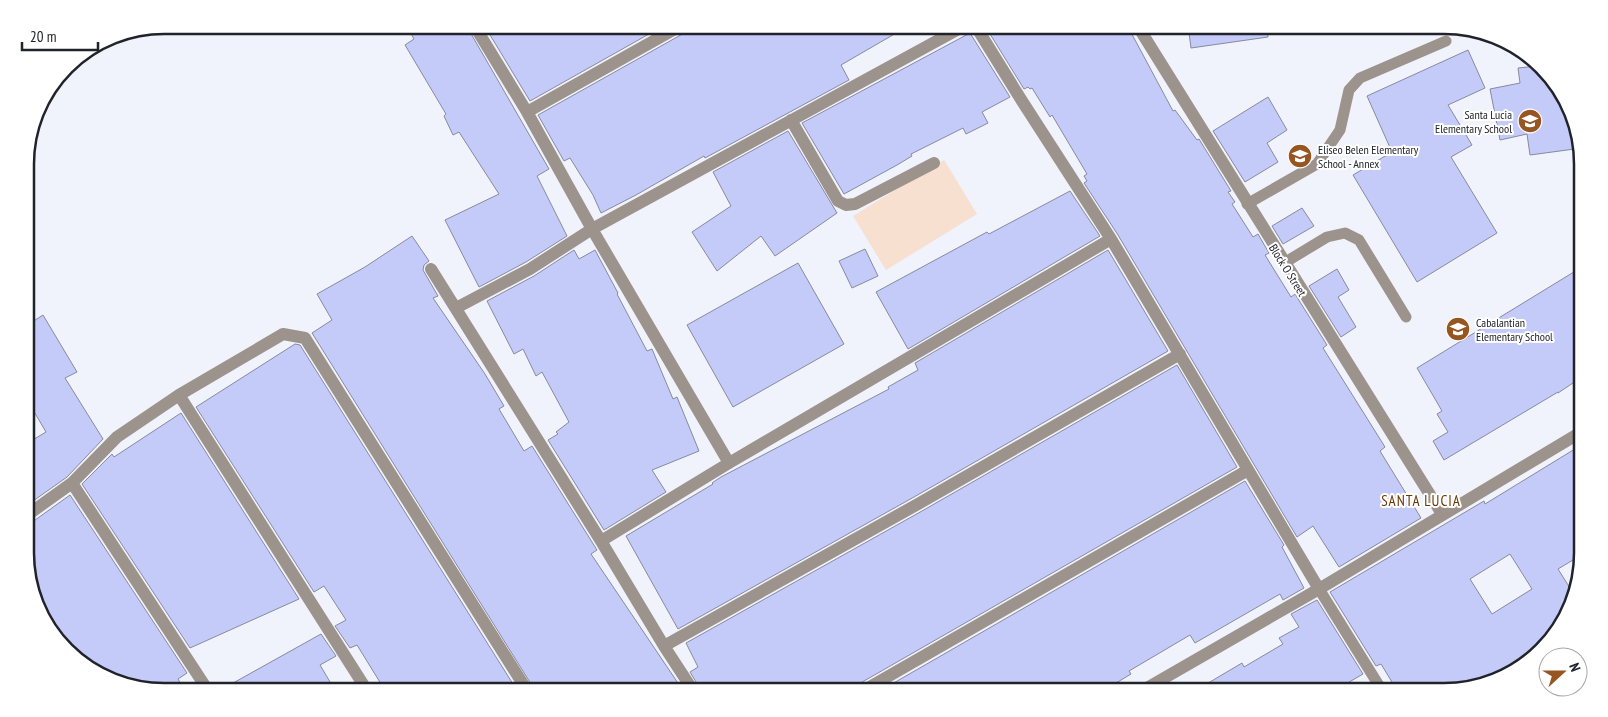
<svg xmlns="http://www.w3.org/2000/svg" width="1608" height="717" font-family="'PT Sans Narrow',sans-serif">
  <rect width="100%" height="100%" fill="#f0f2fc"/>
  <path fill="#f7e0d0" d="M 944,160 L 977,214 L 886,270 L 853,216 Z"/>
  <path fill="#c5cbf8" stroke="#868a9f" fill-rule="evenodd" d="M 406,25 L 466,25 L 549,169 L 537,176 L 567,236 L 526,262 L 479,287 L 445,220 L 499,194 L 459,132 L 453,135 L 444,116 L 446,114 L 405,45 L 414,39 Z
    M 484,25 L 665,25 L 530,101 Z
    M 690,25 L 910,25 L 841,65 L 849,80 L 705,158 L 704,156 L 636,195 L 601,213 L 593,195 L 570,158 L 564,161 L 538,115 L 686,32 Z
    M 1004,25 L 1127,25 L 1173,111 L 1175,110 L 1197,140 L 1199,139 L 1231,191 L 1228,192 L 1235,202 L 1232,204 L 1253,237 L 1258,234 L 1269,253 L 1265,255 L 1291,297 L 1295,294 L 1327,345 L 1323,348 L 1385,447 L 1380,451 L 1421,518 L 1339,567 L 1313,526 L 1297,537 L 1118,235 L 1084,183 L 1087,181 L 1084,176 L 1087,174 L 1052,115 L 1050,117 L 1032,88 L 1030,89 L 1028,87 L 1024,89 L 990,34 Z
    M 1188,25 L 1267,25 L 1268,37 L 1191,48 Z
    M 970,33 L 1010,97 L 982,112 L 988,123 L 966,134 L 963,128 L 911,154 L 912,156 L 897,165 L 844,194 L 802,123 Z
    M 1468,50 L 1485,88 L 1448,105 L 1472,145 L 1451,157 L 1497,233 L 1417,282 L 1353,175 L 1392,152 L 1367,96 Z
    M 1537,66 L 1554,79 L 1582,148 L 1530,155 L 1527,134 L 1500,140 L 1490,89 L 1520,83 L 1518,68 Z
    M 1268,97 L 1287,130 L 1267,143 L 1278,162 L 1245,182 L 1213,131 Z
    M 788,131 L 837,213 L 775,256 L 761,236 L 717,271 L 692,232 L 731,206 L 713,172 Z
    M 1070,191 L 1100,236 L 908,349 L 876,292 L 987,232 L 989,234 Z
    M 1302,208 L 1314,226 L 1283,244 L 1272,226 Z
    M 412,236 L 429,261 L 424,265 L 423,270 L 438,296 L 433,298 L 485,374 L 504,406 L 499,409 L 524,451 L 532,446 L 597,550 L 591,554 L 684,692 L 536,692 L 312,333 L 332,320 L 317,294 L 365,267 Z
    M 865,249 L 878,276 L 852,288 L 839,261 Z
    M 574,250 L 579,259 L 595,250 L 618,293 L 617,294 L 647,351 L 652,349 L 673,399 L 677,397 L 699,451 L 652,470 L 666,492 L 604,530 L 548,440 L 558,434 L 556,432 L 569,422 L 542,372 L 536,376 L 523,349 L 514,354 L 487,301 L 534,276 Z
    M 1108,250 L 1168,351 L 914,497 L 678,629 L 626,536 L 713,484 L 712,483 L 721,477 L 889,389 L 888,387 L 918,370 L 915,363 Z
    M 798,263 L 844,344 L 733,407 L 687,325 Z
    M 1582,267 L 1582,377 L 1558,393 L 1558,392 L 1444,460 L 1433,441 L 1448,432 L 1437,414 L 1442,411 L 1417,368 Z
    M 1337,269 L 1349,290 L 1338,297 L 1356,327 L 1341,337 L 1309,286 Z
    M 43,315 L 77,372 L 65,378 L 103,439 L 67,477 L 26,506 L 26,444 L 46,432 L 26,398 L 26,326 Z
    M 295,344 L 300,345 L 518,692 L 386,692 L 357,645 L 350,648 L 335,626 L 346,620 L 324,586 L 314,592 L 196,407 Z
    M 1177,365 L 1237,467 L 857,685 L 853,692 L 702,692 L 690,672 L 698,667 L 686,643 L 922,511 Z
    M 181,413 L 299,599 L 190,648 L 82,484 L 112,454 L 114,457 Z
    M 1583,444 L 1583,554 L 1558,569 L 1575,596 L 1573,606 L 1522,668 L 1453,692 L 1398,692 L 1381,664 L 1376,666 L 1330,592 L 1484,501 L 1485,504 ZM 1510,554 L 1532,589 L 1492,614 L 1470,579 Z
    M 1245,481 L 1284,545 L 1282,547 L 1304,588 L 1283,600 L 1280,594 L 1195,643 L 1190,635 L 1129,671 L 1131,674 L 1101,692 L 878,692 Z
    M 70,495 L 187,673 L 178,679 L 185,692 L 164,692 L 123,684 L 118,676 L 110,681 L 54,638 L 26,572 L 26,524 L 31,523 Z
    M 1317,600 L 1363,674 L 1332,692 L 1193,692 L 1242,663 L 1244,667 L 1283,644 L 1279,638 L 1299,627 L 1291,614 Z
    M 321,634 L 336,656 L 320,665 L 336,692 L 217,692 Z"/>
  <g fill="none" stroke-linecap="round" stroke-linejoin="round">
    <path stroke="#9d938d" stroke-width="11" d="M 1247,204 L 1317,164 L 1340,130 L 1349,90 L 1360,78 L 1446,41
      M 1284,263 L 1327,237 L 1345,233 L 1359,240 L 1406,317
      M 1319,589 L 1383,692"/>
    <path stroke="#9d938d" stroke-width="12" d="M 474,25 L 527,112 L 592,229 L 729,463
      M 975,25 L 1022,101 L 1111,239 L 1319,589
      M 1137,25 L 1442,514
      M 527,112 L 682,25
      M 791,120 L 838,201 L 846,205 L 855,204 L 934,163
      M 431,269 L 601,541 L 664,646 L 694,692
      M 456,308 L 530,269 L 592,229 L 966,25
      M 179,395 L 368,692
      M 72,483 L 209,692
      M 26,516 L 72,483 L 117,437 L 179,395 L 283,334 L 305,338 L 528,692
      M 601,541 L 729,463 L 1111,239
      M 664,646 L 918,504 L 1180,354
      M 861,692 L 1248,470"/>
    <path stroke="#9d938d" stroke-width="12" d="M 1140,692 L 1319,589 L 1583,431"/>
  </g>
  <defs>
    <g id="school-disc" transform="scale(1.25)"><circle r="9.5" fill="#965521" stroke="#fff"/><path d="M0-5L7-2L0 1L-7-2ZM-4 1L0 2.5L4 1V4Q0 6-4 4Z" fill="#fff"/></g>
  </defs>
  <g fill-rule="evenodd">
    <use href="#school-disc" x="1530" y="121"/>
    <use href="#school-disc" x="1300" y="156"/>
    <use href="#school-disc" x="1458" y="329"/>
  </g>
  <g text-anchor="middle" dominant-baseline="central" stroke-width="4" stroke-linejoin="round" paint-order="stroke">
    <g font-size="12" fill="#21232b" stroke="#fff" text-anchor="start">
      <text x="1512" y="114" text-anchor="end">Santa Lucia<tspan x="1512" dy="14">Elementary School</tspan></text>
      <text x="1318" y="149">Eliseo Belen Elementary<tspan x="1318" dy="14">School - Annex</tspan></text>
      <text x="1476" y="322">Cabalantian<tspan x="1476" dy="14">Elementary School</tspan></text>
    </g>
    <g font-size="12" fill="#21232b" stroke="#fff">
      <text transform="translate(1288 270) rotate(58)">Block O Street</text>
    </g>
    <g font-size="15" letter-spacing="1" fill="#6f3600" stroke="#fff">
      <text x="1421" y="500">SANTA LUCIA</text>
    </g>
  </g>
  <path d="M0 0H1608V717H0ZM164 34H1444A130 130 0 0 1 1574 164V553A130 130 0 0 1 1444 683H164A130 130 0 0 1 34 553V164A130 130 0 0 1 164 34Z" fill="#fff" fill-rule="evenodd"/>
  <path fill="none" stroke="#21232b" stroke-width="2.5" d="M164 34H1444A130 130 0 0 1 1574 164V553A130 130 0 0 1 1444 683H164A130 130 0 0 1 34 553V164A130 130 0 0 1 164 34Z"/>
  <g transform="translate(1563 672) rotate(69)"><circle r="24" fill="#ffffff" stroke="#a6a7aa"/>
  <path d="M0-4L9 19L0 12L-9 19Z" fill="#965521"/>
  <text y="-8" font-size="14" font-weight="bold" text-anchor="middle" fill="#21232b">N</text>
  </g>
  <path d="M22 42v8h76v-8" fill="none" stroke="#21232b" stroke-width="2.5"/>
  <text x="30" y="42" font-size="15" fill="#21232b" stroke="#ffffff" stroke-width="4" paint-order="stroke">20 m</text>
</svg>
